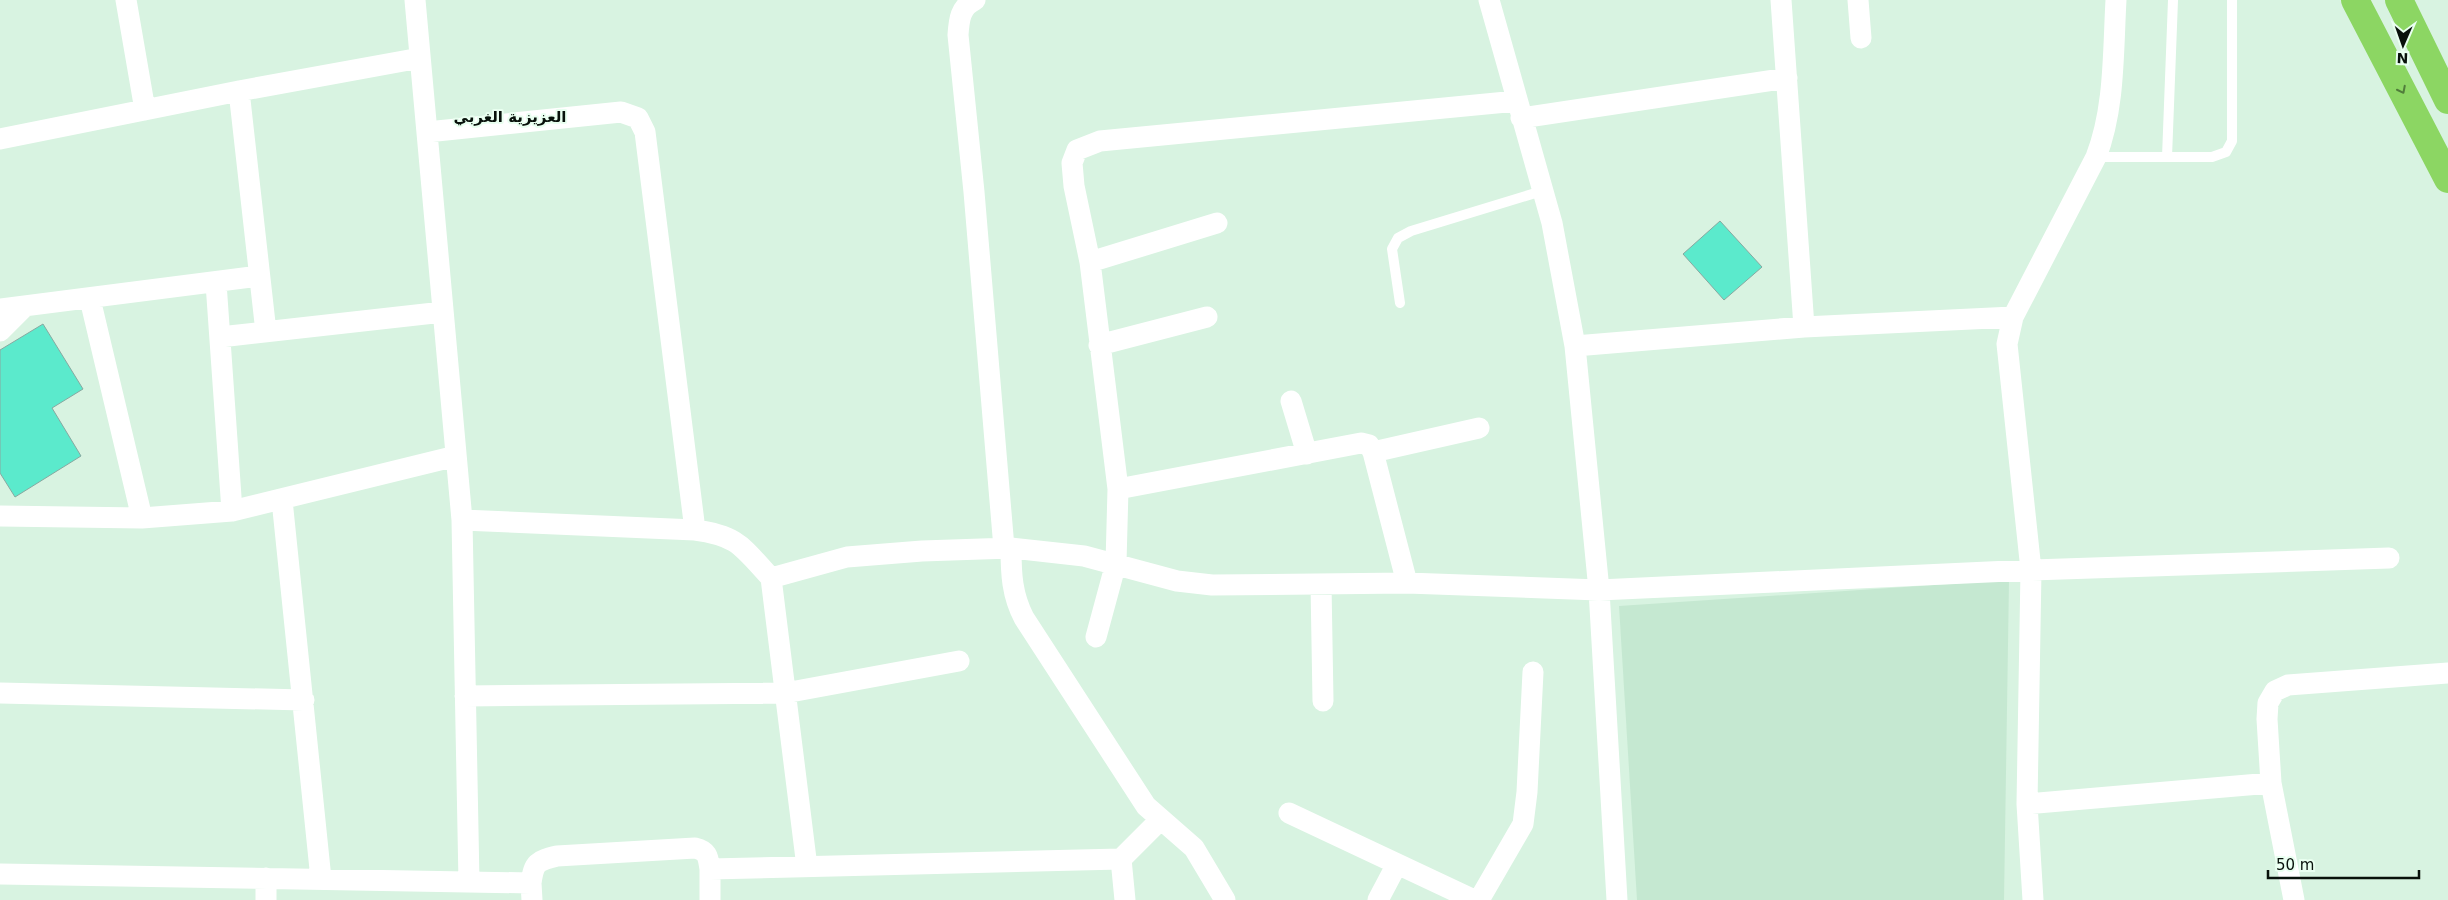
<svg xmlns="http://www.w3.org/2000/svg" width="2448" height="900" font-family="'DejaVu Sans','Noto Naskh Arabic',sans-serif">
  <rect width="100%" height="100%" fill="#d8f3e1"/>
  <path fill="#c5e8d1" d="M 2009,580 L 2004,900 L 1637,900 L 1619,606 Z"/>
  <path fill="#5beacc" stroke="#88a8a0" d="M 1720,221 L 1762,267 L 1724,300 L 1683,254 Z
    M 43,324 L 83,389 L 52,408 L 81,456 L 15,497 L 0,473 L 0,350 Z"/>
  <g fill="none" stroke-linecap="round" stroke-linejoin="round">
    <path stroke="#fff" stroke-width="10" d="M 2096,157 L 2212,157 L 2226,152 L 2232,141 L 2232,0
      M 2167,157 L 2173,0
      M 1400,303 L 1392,249 L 1398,238 L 1411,231 L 1542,191"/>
    <path stroke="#fff" stroke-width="21" d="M 126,0 L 145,110
      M 415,0 L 462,520 L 469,882
      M 975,0 C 960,7 959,20 958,35 L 974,192 L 1004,548
      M 1489,0 L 1552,223 L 1575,346 L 1599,590 L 1617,900
      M 1781,0 L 1804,327
      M 1858,0 L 1861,38
      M 239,91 L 266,332
      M 1521,118 L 1787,78
      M 427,132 L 621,112 L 638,118 L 645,132 L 695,530
      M 0,139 L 239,91 L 420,58
      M 1090,262 L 1217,223
      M 216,283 L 232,511
      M 90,299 L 142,518
      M 0,309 L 259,276
      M 0,331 L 24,307
      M 220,337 L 443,312
      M 1099,345 L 1207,317
      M 1575,346 L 1804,327 L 2013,317
      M 1291,401 L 1307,454
      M 1373,452 L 1479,428
      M 1118,489 L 1361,443 L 1369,445 L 1373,452 L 1407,583
      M 282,500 L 321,879
      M 0,516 L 142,518 L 232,511 L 456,456
      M 462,520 L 695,530 C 739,536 742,547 771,578
      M 1011,548 C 1011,574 1012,595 1024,618 L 1146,806 L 1194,848 L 1225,900
      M 1321,584 L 1323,701
      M 1096,637 L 1116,563 L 1118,489 L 1090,262 L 1074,186 L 1072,163 L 1077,150 L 1100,141 L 1517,101
      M 0,693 L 304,700
      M 465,696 L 785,693 L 959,661
      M 2027,804 L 2271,783
      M 1289,813 L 1474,900
      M 1121,859 L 1125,900
      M 807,867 L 771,578 L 847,557 L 922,551 L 1011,548 L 1084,556 L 1177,581 L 1212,585 L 1407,583 L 1599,590 L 2031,570 L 2389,558
      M 0,874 L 531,883 L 532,900
      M 531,883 C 534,862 537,861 557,856 L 695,848 C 708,851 708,857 710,869
      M 266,900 L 266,878
      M 710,900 L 710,869 L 1121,859 L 1160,820
      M 1378,900 L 1397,864
      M 1479,900 L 1523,824 L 1527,792 L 1533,672
      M 2033,900 L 2027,804 L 2031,570 L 2007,344 L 2013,317 L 2096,157 C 2115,108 2113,52 2116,0
      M 2294,900 L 2271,783 L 2267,719 L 2268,703 L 2275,691 L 2288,685 L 2448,673"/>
    <path stroke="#8cd663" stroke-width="28" d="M 2355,0 L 2448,179
      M 2399,0 L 2448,100"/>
  </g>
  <defs><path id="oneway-chevron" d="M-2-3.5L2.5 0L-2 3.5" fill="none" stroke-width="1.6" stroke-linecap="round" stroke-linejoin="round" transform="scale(1.25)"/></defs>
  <use stroke="#517d3b" href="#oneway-chevron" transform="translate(2402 90) rotate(63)"/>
  <g text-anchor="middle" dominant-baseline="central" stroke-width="4" stroke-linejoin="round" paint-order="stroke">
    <g font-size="15" font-weight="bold" fill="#08110b" stroke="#e9fff0">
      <text x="510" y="117">العزيزية الغربي</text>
    </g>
  </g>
  <g transform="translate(2403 45) rotate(182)" stroke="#e9fff0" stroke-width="4" paint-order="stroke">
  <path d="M0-4L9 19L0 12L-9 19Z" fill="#08110b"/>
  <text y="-8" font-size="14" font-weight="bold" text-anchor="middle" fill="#08110b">N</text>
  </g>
  <path d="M2268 870v8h151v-8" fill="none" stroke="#08110b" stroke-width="2.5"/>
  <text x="2276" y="870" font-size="15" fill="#08110b" stroke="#e9fff0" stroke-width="4" paint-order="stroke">50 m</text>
</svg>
